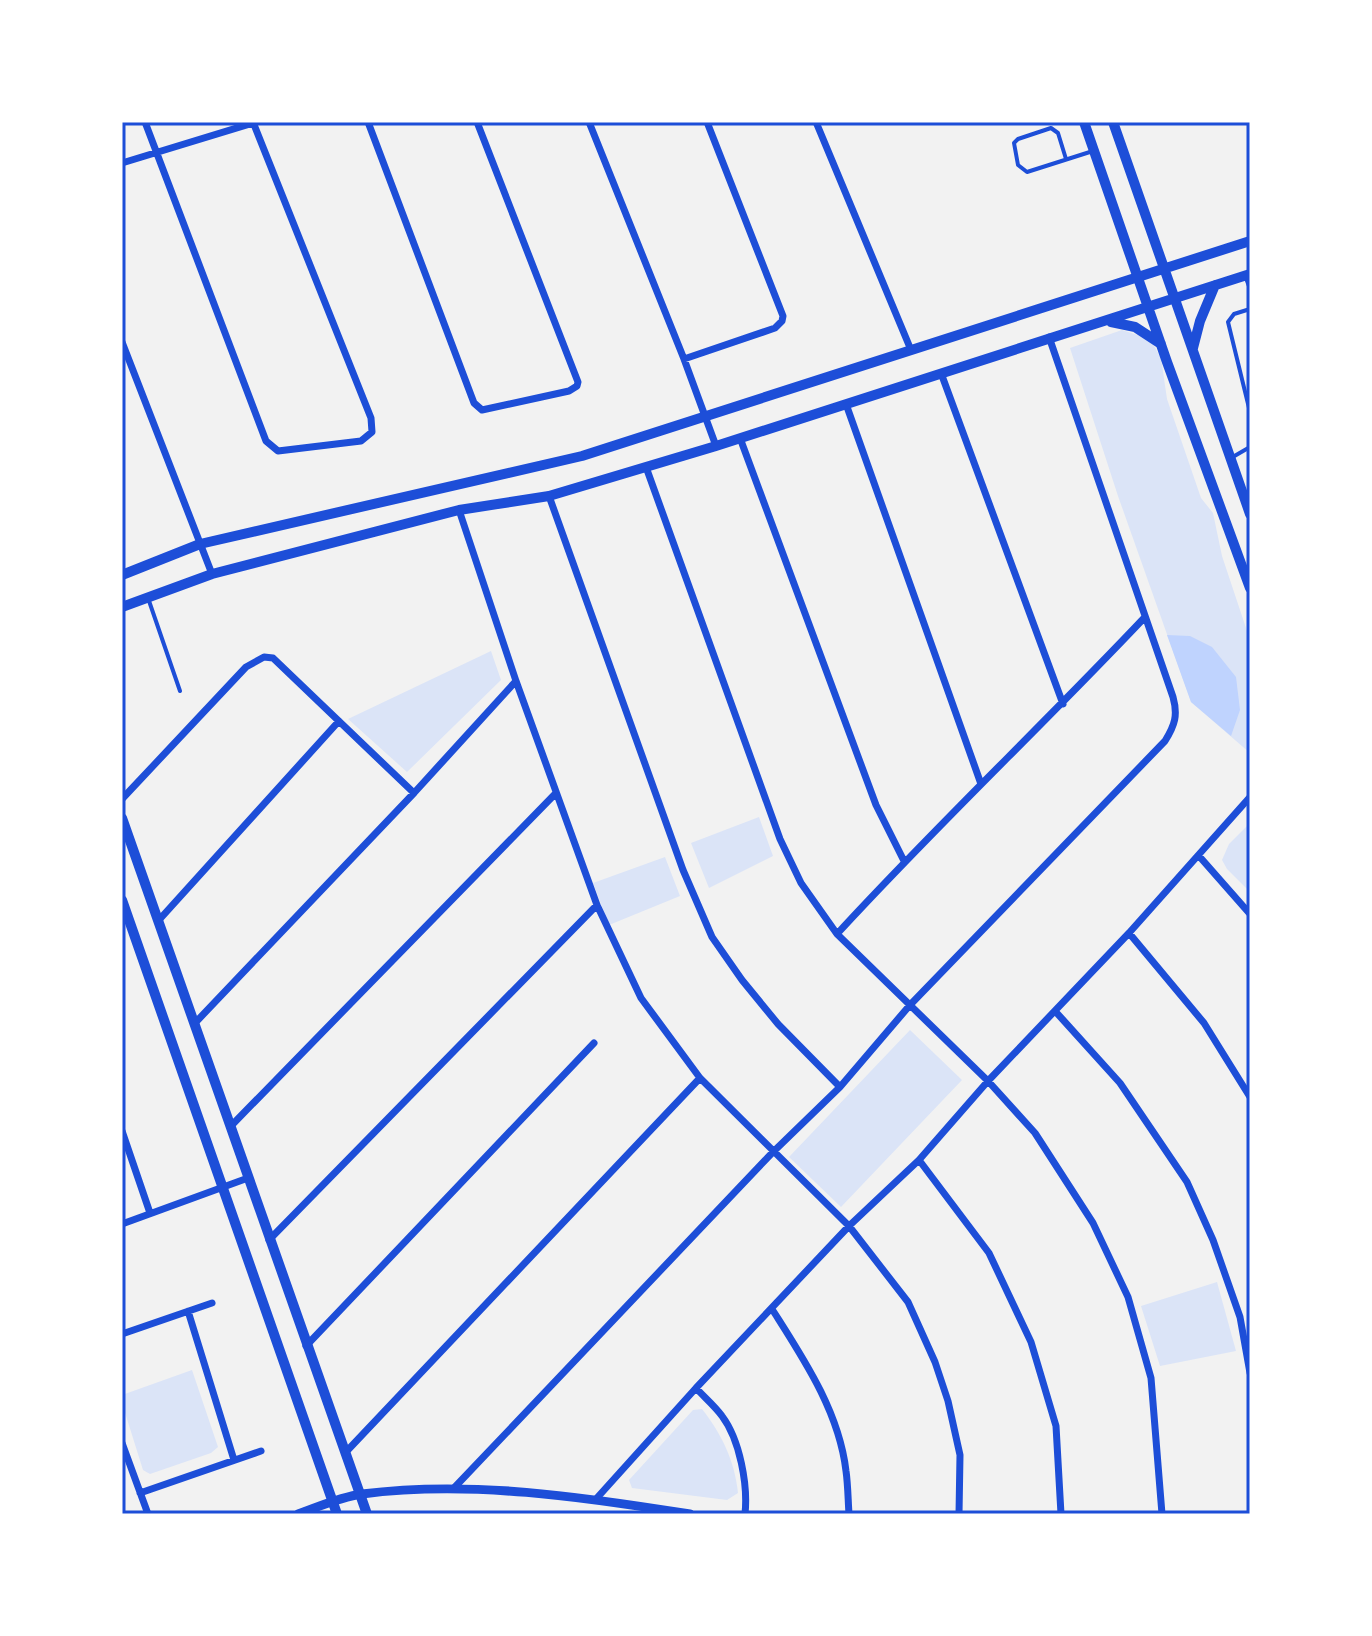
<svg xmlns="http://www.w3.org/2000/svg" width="1372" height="1636" font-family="Montserrat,sans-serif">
  <rect width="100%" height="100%" fill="#f2f2f2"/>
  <path fill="#dbe4f7" d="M 1122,330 L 1150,339 L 1161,358 L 1167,399 L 1201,498 L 1213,513 L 1222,556 L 1250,640 L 1250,753 L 1191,702 L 1118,496 L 1070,348 Z
    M 491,651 L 501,680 L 407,772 L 348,719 Z
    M 759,817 L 773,856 L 709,888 L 691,843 Z
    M 1250,823 L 1250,892 L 1227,869 L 1222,860 L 1229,844 Z
    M 665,857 L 680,896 L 609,925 L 593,883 Z
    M 910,1030 L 962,1080 L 841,1207 L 789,1157 Z
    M 1217,1282 L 1236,1351 L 1160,1366 L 1141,1306 Z
    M 192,1370 L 218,1447 L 211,1453 L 150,1474 L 143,1470 L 122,1403 L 122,1395 Z
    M 702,1409 C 721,1433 735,1461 738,1493 L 727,1500 L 632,1488 L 629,1480 L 693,1410 Z"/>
  <path fill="#bfd3fe" d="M 1167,635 L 1190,636 L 1212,647 L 1236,677 L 1240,710 L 1231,736 L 1191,702 Z"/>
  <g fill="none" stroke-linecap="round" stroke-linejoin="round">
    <path stroke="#1d4ed8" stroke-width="4" d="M 1066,159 L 1058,133 L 1051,128 L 1018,139 L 1014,143 L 1018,165 L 1027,172 L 1093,151
      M 1246,278 L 1250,289
      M 1250,309 L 1234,314 L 1228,322 L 1250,412
      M 1231,458 L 1250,447
      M 148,598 L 180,691"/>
    <path stroke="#1d4ed8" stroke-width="7" d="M 145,122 L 266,441 L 278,451 L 361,441 L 372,432 L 371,418 L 253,122
      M 368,122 L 474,403 L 482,410 L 569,391 L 577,386 L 578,382 L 477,122
      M 589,122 L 684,359 L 716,446
      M 816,122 L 911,350
      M 122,163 L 256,122
      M 122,342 L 212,574
      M 684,359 L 775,328 L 782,321 L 783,316 L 707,122
      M 941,373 L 1063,704
      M 846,404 L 981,784
      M 740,438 L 876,805 L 904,861
      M 646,467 L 780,839 L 801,883 L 837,934 L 988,1081 L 1035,1133 L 1093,1223 L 1128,1297 L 1151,1378 L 1162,1514
      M 549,496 L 683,870 L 712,937 L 742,980 L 778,1024 L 840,1087
      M 459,510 L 516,681 L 597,905 L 641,998 L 700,1078 L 849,1226 L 908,1302 L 935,1362 L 948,1401 L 960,1455 L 959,1514
      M 122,799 L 246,667 L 264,657 L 273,658 L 414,793
      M 1199,856 L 1250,914
      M 159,920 L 339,721
      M 1129,933 L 1204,1023 L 1250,1097
      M 837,934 C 937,825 1044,724 1145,617
      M 1055,1011 L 1120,1083 L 1187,1182 L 1213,1240 L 1240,1317 L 1250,1373
      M 195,1023 L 414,793 L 516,681
      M 230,1127 L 556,793
      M 122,1131 L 150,1213
      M 919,1160 L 989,1253 L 1031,1342 L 1056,1426 L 1061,1514
      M 122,1224 L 248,1178
      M 269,1240 L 597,905
      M 772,1309 C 803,1358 839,1411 846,1471 C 848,1485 848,1500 849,1514
      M 188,1311 L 234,1460
      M 122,1334 L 212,1303
      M 306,1346 L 594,1043
      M 696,1388 C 704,1397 715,1406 722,1416 C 740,1440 748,1485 745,1514
      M 122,1443 L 148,1514
      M 345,1453 L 700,1078
      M 453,1489 L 772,1153 L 840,1087 L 910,1005 L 1165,741 C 1175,725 1178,715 1173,697 L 1049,337
      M 140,1493 L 261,1451
      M 596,1499 L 696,1388 L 849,1226 L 919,1160 L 988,1081 L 1129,933 L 1250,797"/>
    <path stroke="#1d4ed8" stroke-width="9" d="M 298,1514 C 318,1507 340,1497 362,1494 C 470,1480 583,1497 690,1514"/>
    <path stroke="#1d4ed8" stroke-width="10" d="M 1084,122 L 1167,362 L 1250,588
      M 1113,122 L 1250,514
      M 1111,322 L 1135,327 L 1161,344
      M 1193,348 L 1200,321 L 1215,285
      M 122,575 L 200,544 L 582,456 L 1250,241
      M 122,607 L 212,574 L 459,510 L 549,496 L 716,446 L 1250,274
      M 122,818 L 367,1514
      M 122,900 L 337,1514"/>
  </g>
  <rect width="1372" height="1636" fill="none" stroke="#ffffff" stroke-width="248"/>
  <rect x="124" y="124" width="1124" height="1388" fill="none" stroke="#1d4ed8" stroke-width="3"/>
</svg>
